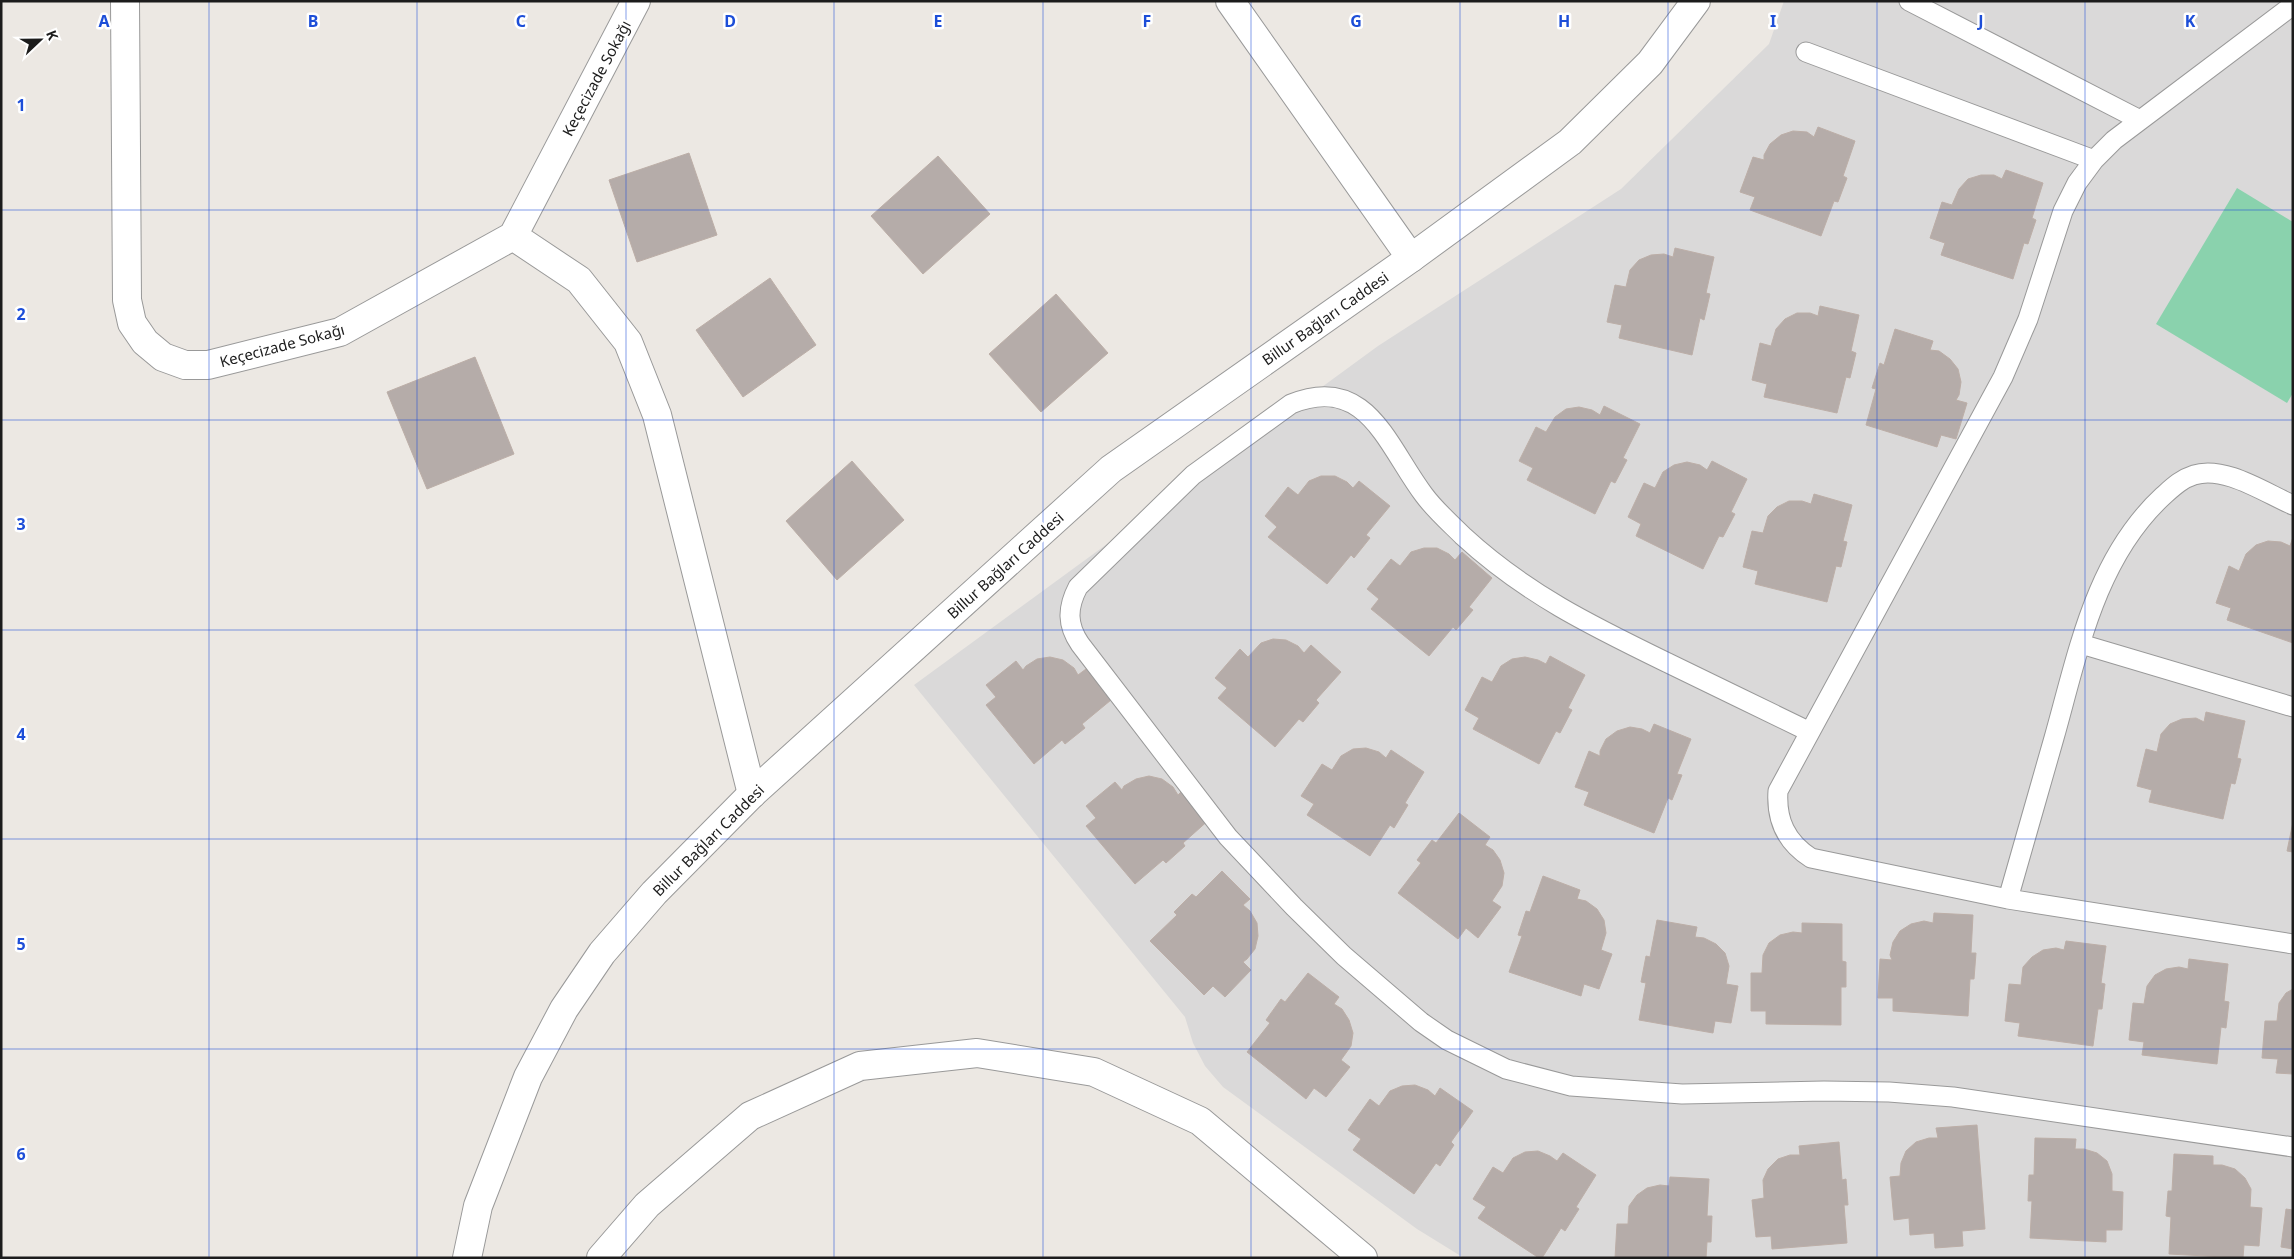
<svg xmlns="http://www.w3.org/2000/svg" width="2294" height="1259" font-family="'Noto Sans',sans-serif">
  <rect width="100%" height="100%" fill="#ece8e3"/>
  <path fill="#dad9d9" d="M 1784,1 L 2293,1 L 2293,1258 L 1464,1258 L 1417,1229 L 1223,1087 L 1205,1066 L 1193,1043 L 1185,1017 L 914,685 L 1378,346 L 1621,189 L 1769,44 Z"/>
  <path fill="#8ad2ad" d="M 2237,188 L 2293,222 L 2293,393 L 2287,403 L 2156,324 Z"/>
  <path fill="#b5aca9" stroke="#bcaea7" d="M 1818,127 L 1855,141 L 1843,176 L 1847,178 L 1838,202 L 1834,201 L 1821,236 L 1750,210 L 1755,197 L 1740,192 L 1753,157 L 1764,160 L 1764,155 L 1770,144 L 1781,135 L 1793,131 L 1807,132 L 1814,137 Z
    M 689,153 L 717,235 L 637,262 L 609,180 Z
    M 938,156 L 990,214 L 923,274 L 871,216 Z
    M 2006,170 L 2043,183 L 2032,218 L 2036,220 L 2028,244 L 2024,243 L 2013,279 L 1941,255 L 1945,243 L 1930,238 L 1942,202 L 1952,205 L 1959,189 L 1968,179 L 1981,175 L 1994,175 L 2002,179 Z
    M 1675,248 L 1714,257 L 1706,293 L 1710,294 L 1704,320 L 1700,318 L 1692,355 L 1619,338 L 1622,325 L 1607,322 L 1615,285 L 1626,287 L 1630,270 L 1639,260 L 1651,255 L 1664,254 L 1673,257 Z
    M 770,278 L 816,345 L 743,397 L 696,330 Z
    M 1056,294 L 1108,353 L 1041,412 L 989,354 Z
    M 1820,306 L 1859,315 L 1851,351 L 1856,353 L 1850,378 L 1846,377 L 1837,413 L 1764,397 L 1767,384 L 1752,380 L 1760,343 L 1771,346 L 1776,329 L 1785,319 L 1797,313 L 1810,313 L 1818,316 Z
    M 1895,329 L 1933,341 L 1930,350 L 1939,351 L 1950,359 L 1958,369 L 1961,382 L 1959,395 L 1956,400 L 1967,403 L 1956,439 L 1941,435 L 1937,447 L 1866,425 L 1876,389 L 1872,388 L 1880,363 L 1884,365 Z
    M 475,357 L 514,454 L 427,489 L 387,392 Z
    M 1604,406 L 1640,424 L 1623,458 L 1627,460 L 1615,483 L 1611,481 L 1595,514 L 1527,480 L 1533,468 L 1519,461 L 1536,427 L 1546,432 L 1555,417 L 1566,409 L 1579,407 L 1592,410 L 1600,415 Z
    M 852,461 L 904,520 L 837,580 L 786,521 Z
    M 1712,461 L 1747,479 L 1731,512 L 1735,514 L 1723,537 L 1719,536 L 1703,569 L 1636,536 L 1641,524 L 1628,517 L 1644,483 L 1655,488 L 1663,472 L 1674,465 L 1687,462 L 1700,465 L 1707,470 Z
    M 1321,476 L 1335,476 L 1347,482 L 1353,488 L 1359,481 L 1390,506 L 1366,535 L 1370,538 L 1354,558 L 1351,555 L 1327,584 L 1268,537 L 1277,527 L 1265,516 L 1288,487 L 1298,495 L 1309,481 Z
    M 1814,494 L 1852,505 L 1843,541 L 1847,542 L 1841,567 L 1836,566 L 1827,602 L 1755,584 L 1758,571 L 1743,567 L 1752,531 L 1763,533 L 1768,516 L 1777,507 L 1789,501 L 1802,501 L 1811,504 Z
    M 2293,537 L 2293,643 L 2227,620 L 2231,608 L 2216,603 L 2229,566 L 2239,571 L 2246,554 L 2256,545 L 2268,541 L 2281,542 L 2290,546 Z
    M 1424,548 L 1437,548 L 1449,554 L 1455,560 L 1462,552 L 1492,578 L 1469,607 L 1473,610 L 1456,630 L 1453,627 L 1429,656 L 1371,609 L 1379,599 L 1367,589 L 1391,559 L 1400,566 L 1411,552 Z
    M 1273,639 L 1286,640 L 1298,646 L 1304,653 L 1311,645 L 1341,672 L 1316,700 L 1319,703 L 1303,722 L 1299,719 L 1275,747 L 1218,698 L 1227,688 L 1215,678 L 1240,649 L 1248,657 L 1261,643 Z
    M 1550,656 L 1585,675 L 1568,708 L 1572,710 L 1560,733 L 1556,731 L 1539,764 L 1473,729 L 1479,718 L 1465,710 L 1482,677 L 1492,682 L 1501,666 L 1512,659 L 1525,657 L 1538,660 L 1546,664 Z
    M 1050,657 L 1063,660 L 1074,668 L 1078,675 L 1086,669 L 1111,700 L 1082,724 L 1085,728 L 1065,744 L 1062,740 L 1034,764 L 986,705 L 996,697 L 986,685 L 1016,661 L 1023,670 L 1026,666 L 1037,659 Z
    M 2206,712 L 2245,721 L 2237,758 L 2241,759 L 2235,784 L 2231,783 L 2223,819 L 2149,802 L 2152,790 L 2137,786 L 2146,749 L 2157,752 L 2161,734 L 2170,724 L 2182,719 L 2196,718 L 2204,722 Z
    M 1654,724 L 1691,739 L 1677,774 L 1682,775 L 1672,800 L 1668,798 L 1654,833 L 1584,805 L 1589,792 L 1575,787 L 1589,751 L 1600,756 L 1600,751 L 1606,739 L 1617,731 L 1630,727 L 1642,729 L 1650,733 Z
    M 1366,748 L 1379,752 L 1386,758 L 1391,750 L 1424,772 L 1405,803 L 1408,805 L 1394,828 L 1390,825 L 1370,856 L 1307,815 L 1314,804 L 1301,796 L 1322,764 L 1332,770 L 1341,756 L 1353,749 Z
    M 1149,776 L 1162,779 L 1173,787 L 1178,795 L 1185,788 L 1211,818 L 1183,843 L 1185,846 L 1166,863 L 1163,860 L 1135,884 L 1086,826 L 1096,818 L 1086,806 L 1115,782 L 1122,790 L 1124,786 L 1136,779 Z
    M 1459,813 L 1490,837 L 1485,845 L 1493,850 L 1500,860 L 1504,873 L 1502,886 L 1492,901 L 1501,907 L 1478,938 L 1466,928 L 1458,939 L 1398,893 L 1421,863 L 1417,860 L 1432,840 L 1436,843 Z
    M 2293,822 L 2293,852 L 2287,851 Z
    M 1222,871 L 1250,899 L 1243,905 L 1250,911 L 1257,923 L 1258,936 L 1255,949 L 1247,959 L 1243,962 L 1251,970 L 1225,997 L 1213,986 L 1204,995 L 1150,941 L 1177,915 L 1174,912 L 1192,894 L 1196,897 Z
    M 1543,876 L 1580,890 L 1577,899 L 1586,901 L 1597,909 L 1604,920 L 1606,933 L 1601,950 L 1612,954 L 1599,989 L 1584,984 L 1581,996 L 1509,972 L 1522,936 L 1518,935 L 1526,911 L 1530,912 Z
    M 1934,913 L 1973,915 L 1971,953 L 1976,953 L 1974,979 L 1970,979 L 1968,1016 L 1893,1011 L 1893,998 L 1878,998 L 1880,959 L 1892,960 L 1890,955 L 1893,942 L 1900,931 L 1911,924 L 1924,921 L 1933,923 Z
    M 1657,920 L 1697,927 L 1695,937 L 1704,938 L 1716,944 L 1725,953 L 1729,966 L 1726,984 L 1738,986 L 1731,1023 L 1715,1021 L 1713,1033 L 1639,1020 L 1646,983 L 1641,982 L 1646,956 L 1650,957 Z
    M 1802,923 L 1842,924 L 1842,961 L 1846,962 L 1846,987 L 1841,987 L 1841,1025 L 1766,1024 L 1766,1011 L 1751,1011 L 1751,973 L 1762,973 L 1763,955 L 1769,943 L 1780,935 L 1793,932 L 1802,933 Z
    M 2066,941 L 2106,946 L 2101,983 L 2105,984 L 2102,1009 L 2098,1009 L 2093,1046 L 2018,1036 L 2020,1023 L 2005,1021 L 2009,984 L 2021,985 L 2023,967 L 2032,957 L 2043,950 L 2056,948 L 2064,950 Z
    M 2189,959 L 2228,964 L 2224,1001 L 2229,1002 L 2226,1028 L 2221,1027 L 2217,1064 L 2142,1055 L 2144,1042 L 2129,1040 L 2133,1003 L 2144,1004 L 2147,986 L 2155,975 L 2166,969 L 2179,967 L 2188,969 Z
    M 1308,973 L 1339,997 L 1334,1004 L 1342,1009 L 1349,1020 L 1353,1033 L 1351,1046 L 1341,1060 L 1350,1067 L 1326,1097 L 1314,1088 L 1306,1099 L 1247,1052 L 1270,1023 L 1266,1020 L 1281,999 L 1285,1002 Z
    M 2293,989 L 2293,1074 L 2276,1073 L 2278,1059 L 2262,1058 L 2265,1021 L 2277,1021 L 2279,1003 L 2286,993 Z
    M 1415,1085 L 1428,1090 L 1435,1096 L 1440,1088 L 1473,1111 L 1451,1142 L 1454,1145 L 1440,1166 L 1436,1163 L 1414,1194 L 1353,1150 L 1361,1139 L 1348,1130 L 1370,1099 L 1379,1106 L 1390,1091 L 1402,1086 Z
    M 1977,1125 L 1985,1229 L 1962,1231 L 1963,1246 L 1935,1248 L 1934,1233 L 1910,1235 L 1909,1218 L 1894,1220 L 1890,1177 L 1900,1176 L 1901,1163 L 1906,1151 L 1916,1142 L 1929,1138 L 1938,1138 L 1936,1128 Z
    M 2035,1138 L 2076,1139 L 2075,1149 L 2084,1149 L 2097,1153 L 2107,1161 L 2112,1174 L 2112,1191 L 2123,1192 L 2122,1230 L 2106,1230 L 2106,1242 L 2030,1238 L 2032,1201 L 2028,1201 L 2029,1175 L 2034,1175 Z
    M 1839,1142 L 1842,1180 L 1846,1179 L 1848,1205 L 1844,1205 L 1847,1243 L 1772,1249 L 1771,1236 L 1756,1237 L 1752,1200 L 1764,1198 L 1763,1180 L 1768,1169 L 1778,1159 L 1790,1155 L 1800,1155 L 1799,1146 Z
    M 1538,1151 L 1550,1156 L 1557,1161 L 1563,1153 L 1596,1175 L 1576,1207 L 1579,1209 L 1565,1231 L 1561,1228 L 1542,1258 L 1539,1258 L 1478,1218 L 1486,1207 L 1473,1199 L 1493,1167 L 1503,1173 L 1513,1158 L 1525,1152 Z
    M 2174,1154 L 2213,1156 L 2213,1165 L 2222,1165 L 2235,1169 L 2245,1178 L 2251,1189 L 2250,1207 L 2262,1208 L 2259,1246 L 2244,1245 L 2243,1258 L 2169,1254 L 2171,1217 L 2166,1216 L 2168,1191 L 2172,1191 Z
    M 1670,1177 L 1709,1179 L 1707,1216 L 1712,1216 L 1711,1242 L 1707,1242 L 1706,1258 L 1615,1258 L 1617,1224 L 1628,1224 L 1629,1206 L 1637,1195 L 1647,1188 L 1660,1185 L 1669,1186 Z
    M 2286,1209 L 2293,1210 L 2293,1249 L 2281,1247 Z"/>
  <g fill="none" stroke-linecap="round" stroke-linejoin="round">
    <g stroke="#999" stroke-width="21">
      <path id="service" d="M 1909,1 L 2140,120
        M 2293,5 L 2114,140 L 2094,160 L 2077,183 L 2063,211 L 2028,319 L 2003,377 L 1778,791 C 1776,820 1786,842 1811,858 L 2008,899 L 2293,944
        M 1806,52 L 2094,160
        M 2081,644 L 2293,707
        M 1810,732 C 1763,709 1715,686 1668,663 C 1592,626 1526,594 1463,536 C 1450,523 1435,510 1424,495 C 1387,446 1367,373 1291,404 L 1193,475 L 1078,587 C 1067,608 1067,625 1080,644 L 1228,837 L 1294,907 L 1344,956 L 1421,1022 L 1447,1040 L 1506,1069 L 1571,1086 L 1682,1094 L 1824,1091 L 1889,1092 L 1953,1097 L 2293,1147
        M 2008,899 C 2023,845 2039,792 2054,738 C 2078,653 2095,559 2163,496 C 2172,488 2181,479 2194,475 C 2224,465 2265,493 2293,505"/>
    </g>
    <g stroke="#999" stroke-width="30">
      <path id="minor" d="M 125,1 L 127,300 L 132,323 L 145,342 L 163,357 L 185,365 L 208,365 L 340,332 L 513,236 L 636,1
        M 1230,1 L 1411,258
        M 513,236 L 579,280 L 628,342 L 657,415 L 752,794
        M 601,1258 L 647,1205 L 750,1116 L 860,1066 L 977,1053 L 1094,1072 L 1200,1121 L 1363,1258"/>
    </g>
    <g stroke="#999" stroke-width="30">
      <path id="tertiary" d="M 467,1258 L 478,1206 L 528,1077 L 564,1009 L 602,953 L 654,893 L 752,794 L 1111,469 L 1411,258 L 1570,142 L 1650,63 L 1696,1"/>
    </g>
    <use href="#service" stroke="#fff" stroke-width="19"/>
    <use href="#minor" stroke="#fff" stroke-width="28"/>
    <use href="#tertiary" stroke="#fff" stroke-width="28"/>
  </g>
  <path fill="none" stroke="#1d4ed8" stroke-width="1" stroke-opacity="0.55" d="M 209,1 L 209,1258M 417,1 L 417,1258M 626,1 L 626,1258M 834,1 L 834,1258M 1043,1 L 1043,1258M 1251,1 L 1251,1258M 1460,1 L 1460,1258M 1668,1 L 1668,1258M 1877,1 L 1877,1258M 2085,1 L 2085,1258M 1,210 L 2293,210M 1,420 L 2293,420M 1,630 L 2293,630M 1,839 L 2293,839M 1,1049 L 2293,1049"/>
  <g text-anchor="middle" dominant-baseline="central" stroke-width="5" stroke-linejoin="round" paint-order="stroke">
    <g font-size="15" fill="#1c1c1c" stroke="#fff">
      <text transform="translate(596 78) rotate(-62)">Keçecizade Sokağı</text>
      <text transform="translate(1325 318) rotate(-35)">Billur Bağları Caddesi</text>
      <text transform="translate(282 345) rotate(-15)">Keçecizade Sokağı</text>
      <text transform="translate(1005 565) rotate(-42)">Billur Bağları Caddesi</text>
      <text transform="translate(708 840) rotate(-45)">Billur Bağları Caddesi</text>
    </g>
  </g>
  <g font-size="16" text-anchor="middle" font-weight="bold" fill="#1d4ed8" stroke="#fff" stroke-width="5" stroke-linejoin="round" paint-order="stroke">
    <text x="104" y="27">A</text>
    <text x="313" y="27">B</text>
    <text x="521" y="27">C</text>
    <text x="730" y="27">D</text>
    <text x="938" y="27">E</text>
    <text x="1147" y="27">F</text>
    <text x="1356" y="27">G</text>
    <text x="1564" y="27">H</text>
    <text x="1773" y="27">I</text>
    <text x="1981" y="27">J</text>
    <text x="2190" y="27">K</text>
    <text x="21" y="111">1</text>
    <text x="21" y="320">2</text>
    <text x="21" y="530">3</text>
    <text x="21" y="740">4</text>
    <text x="21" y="950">5</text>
    <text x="21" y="1160">6</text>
  </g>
  <rect width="2294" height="1259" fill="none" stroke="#1c1c1c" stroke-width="5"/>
  <g transform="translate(40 40) rotate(68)" stroke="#ffffff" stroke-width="4" paint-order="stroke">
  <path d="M0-4L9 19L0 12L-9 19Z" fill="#1c1c1c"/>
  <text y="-8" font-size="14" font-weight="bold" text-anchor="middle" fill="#1c1c1c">K</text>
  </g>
</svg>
